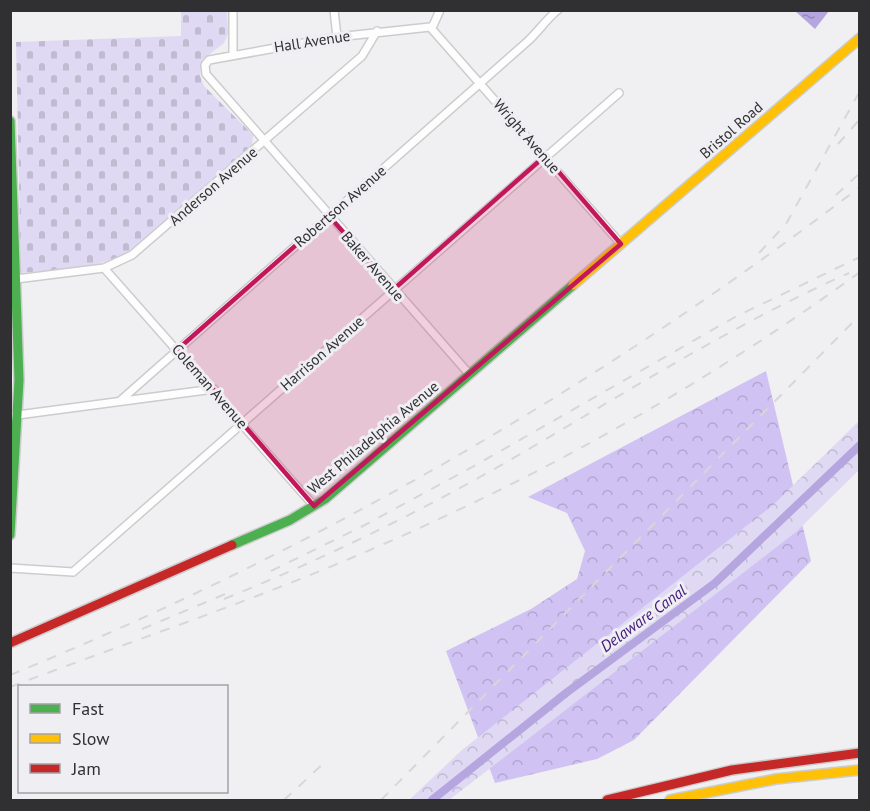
<svg xmlns="http://www.w3.org/2000/svg" width="870" height="811" font-family="'PT Sans',sans-serif">
  <defs>
    <pattern id="forest-crowns" width="20" height="18" patternUnits="userSpaceOnUse" patternTransform="scale(1.5)"><rect width="20" height="18" fill="#d0c2f3"/><path d="M2 6a3 3 0 1 1 6 0M12 15a3 3 0 1 1 6 0" fill="none" stroke="#b3a7d1"/></pattern>
    <pattern id="cemetery-stones" width="16" height="16" patternUnits="userSpaceOnUse" patternTransform="scale(1.5)"><rect width="16" height="16" fill="#dfd9f3"/><path d="M2 7V4a2 2 0 0 1 4 0v3zM10 15v-3a2 2 0 0 1 4 0v3z" fill="#c0bbd1"/></pattern>
    <pattern id="park-crowns" width="20" height="18" patternUnits="userSpaceOnUse" patternTransform="scale(1.5)"><rect width="20" height="18" fill="#dfd9f3"/><path d="M2 6a3 3 0 1 1 6 0M12 15a3 3 0 1 1 6 0" fill="none" stroke="#c0bbd1"/></pattern>
    <pattern id="water-ripples" width="26" height="14" patternUnits="userSpaceOnUse" patternTransform="scale(1.5)"><rect width="26" height="14" fill="#b6a6e0"/><path d="M2 4q2-2 4 0t4 0M15 11q2-2 4 0t4 0" fill="none" stroke="#9488b6"/></pattern>
  </defs>
  <rect width="100%" height="100%" fill="#f0eff2"/>
  <path fill="url(#forest-crowns)" d="M 766,371 L 811,561 L 634,740 L 597,759 L 495,783 L 446,651 L 531,609 L 577,579 L 585,551 L 567,513 L 528,497 Z"/>
  <path fill="url(#cemetery-stones)" d="M 181,11 L 227,11 L 228,34 L 224,43 L 202,60 L 200,76 L 204,86 L 253,135 L 252,145 L 134,248 C 101,270 60,269 21,273 L 16,42 L 181,36 Z"/>
  <path fill="url(#park-crowns)" d="M 859,421 L 859,470 L 796,532 L 449,800 L 409,800 L 462,750 L 773,505 Z"/>
  <path fill="url(#water-ripples)" d="M 795,11 L 829,11 L 815,29 Z"/>
  <g fill="none" stroke-linecap="round" stroke-linejoin="round">
    <path stroke="#b6a6e0" stroke-width="8" d="M 432,800 L 566,693 L 715,583 L 860,445"/>
    <g stroke="#cccccd" stroke-width="10">
      <path id="street" d="M 334,10 L 337,37
        M 432,28 L 440,10
        M 233,54 L 233,10
        M 104,268 L 314,506
        M 16,279 L 104,268 L 132,255 L 362,56 L 377,31
        M 470,375 L 206,74 L 205,65 L 209,60 L 337,37 L 430,27 L 621,244
        M 121,400 L 528,41 C 537,33 551,14 558,10
        M 10,416 L 214,389
        M 10,568 L 73,572 L 619,93"/>
    </g>
    <g stroke="#cccccd" stroke-width="12">
      <path id="fast" d="M 10,121 L 19,380 L 10,535
        M 232,545 L 290,520 L 325,499 L 573,285"/>
    </g>
    <g stroke="#cccccd" stroke-width="12">
      <path id="slow" d="M 573,285 L 860,38
        M 670,800 L 776,779 L 860,770"/>
    </g>
    <g stroke="#cccccd" stroke-width="12">
      <path id="jam" d="M 10,643 L 232,545
        M 607,800 L 732,770 L 860,753"/>
    </g>
    <use href="#street" stroke="#fdfdfd" stroke-width="7"/>
    <use href="#fast" stroke="#4caf50" stroke-width="9"/>
    <use href="#slow" stroke="#ffc107" stroke-width="9"/>
    <use href="#jam" stroke="#c62828" stroke-width="9"/>
    <path stroke="#d7d7d8" stroke-width="2" stroke-dasharray="10 10" stroke-linecap="butt" d="M 838,144 L 860,119
      M 836,195 L 860,173
      M 759,253 L 786,224 L 860,91
      M 271,571 L 361,527 L 476,465 L 735,317 L 860,257
      M 224,599 C 323,559 418,513 510,460 C 622,395 730,326 849,273
      M 142,629 L 230,592
      M 10,675 C 315,551 599,386 860,187
      M 10,687 C 123,644 238,606 349,559 C 529,483 701,388 860,272
      M 284,800 L 324,763
      M 381,800 L 860,315"/>
  </g>
  <path fill="#c2185b" fill-opacity="0.2" stroke="#c2185b" stroke-width="4.5" stroke-linejoin="round" d="M 545,156 L 621,244 L 314,506 L 178,349 L 329,216 L 394,289 Z"/>
  <g text-anchor="middle" dominant-baseline="central" stroke-width="6" stroke-linejoin="round" paint-order="stroke">
    <g font-size="15" fill="#303032" stroke="#efeef3">
      <text transform="translate(312 41) rotate(-9)">Hall Avenue</text>
      <text transform="translate(731 130) rotate(-41)">Bristol Road</text>
      <text transform="translate(527 136) rotate(49)">Wright Avenue</text>
      <text transform="translate(213 186) rotate(-41)">Anderson Avenue</text>
      <text transform="translate(340 206) rotate(-41)">Robertson Avenue</text>
      <text transform="translate(373 266) rotate(49)">Baker Avenue</text>
      <text transform="translate(322 353) rotate(-41)">Harrison Avenue</text>
      <text transform="translate(210 386) rotate(49)">Coleman Avenue</text>
      <text transform="translate(373 437) rotate(-40)">West Philadelphia Avenue</text>
    </g>
    <g font-size="16" font-style="italic" fill="#40187a" stroke="#efeef3">
      <text transform="translate(643 618) rotate(-36)">Delaware Canal</text>
    </g>
  </g>
  <rect width="870" height="811" fill="none" stroke="#303032" stroke-width="24"/>
  <rect x="18" y="685" width="210" height="108" fill="#efeef3" stroke="#a3a2a6" stroke-width="1.5"/>
  <rect x="30" y="704" width="30" height="9" fill="#4caf50" stroke="#a3a2a6" stroke-width="1.5"/>
  <text x="72" y="715" font-size="18" fill="#303032">Fast</text>
  <rect x="30" y="734" width="30" height="9" fill="#ffc107" stroke="#a3a2a6" stroke-width="1.5"/>
  <text x="72" y="745" font-size="18" fill="#303032">Slow</text>
  <rect x="30" y="764" width="30" height="9" fill="#c62828" stroke="#a3a2a6" stroke-width="1.5"/>
  <text x="72" y="775" font-size="18" fill="#303032">Jam</text>
</svg>
